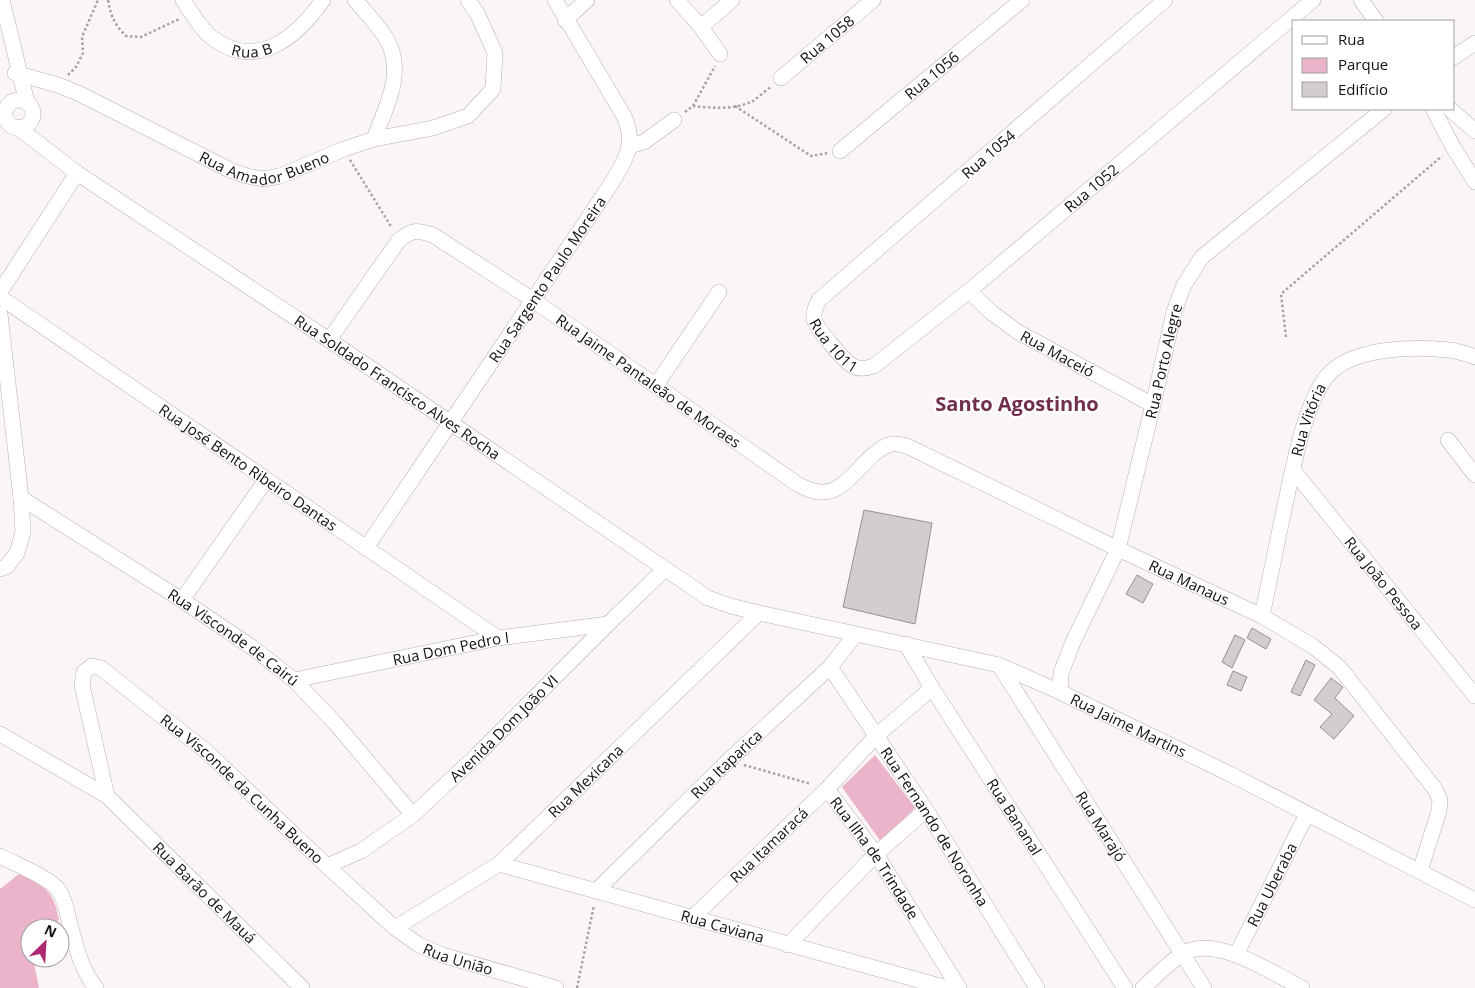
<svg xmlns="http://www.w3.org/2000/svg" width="1475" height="988" font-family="'Open Sans',sans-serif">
  <rect width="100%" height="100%" fill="#fcf5f7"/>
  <path fill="#ebb4ca" d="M 875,755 L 915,808 L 881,842 L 842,787 Z
    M 19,874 C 45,886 53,890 59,919 L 53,928 L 30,928 L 30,958 L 33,958 L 39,988 L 0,988 L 0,889 Z"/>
  <path fill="#d4cdcf" stroke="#979193" d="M 864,510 L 932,523 L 915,624 L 843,607 Z
    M 1137,575 L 1153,584 L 1143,603 L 1126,594 Z
    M 1252,628 L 1271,639 L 1266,649 L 1247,638 Z
    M 1235,635 L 1245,640 L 1232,668 L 1222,662 Z
    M 1306,660 L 1315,665 L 1300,696 L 1291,692 Z
    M 1233,671 L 1247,677 L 1241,691 L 1227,685 Z
    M 1331,678 L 1343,687 L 1335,698 L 1354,716 L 1334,739 L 1320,727 L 1332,714 L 1314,700 Z"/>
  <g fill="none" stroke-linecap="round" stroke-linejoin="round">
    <g stroke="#b7b0b2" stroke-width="16">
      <g id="minor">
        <path d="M 2,0 L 27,103"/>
        <path id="s1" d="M 183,0 C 191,12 200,28 211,37 C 256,72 296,38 323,0"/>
        <path d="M 355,0 C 366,13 384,31 390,46 C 403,78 385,109 374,139"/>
        <path d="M 677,0 L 701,27 L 720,54"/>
        <path id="s2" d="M 1165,0 L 819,300 C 816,306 813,312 814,319 C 817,329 845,363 855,367 C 861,370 868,368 874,366 L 969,291 L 1313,0"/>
        <path d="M 1361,0 L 1376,21"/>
        <path d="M 565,20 L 587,0"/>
        <path d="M 701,27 L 732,0"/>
        <path d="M 1454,57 L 1475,43"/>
        <path id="s3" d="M 15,73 L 58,85 L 78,93 L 230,170 L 247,176 L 263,179 L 280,176 L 344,149 L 374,139 L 433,128 L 468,116 L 493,89 L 495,53 L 478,15 L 468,0"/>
        <path id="s4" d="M 781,78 L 873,0"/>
        <circle cx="19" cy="114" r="14"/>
        <path d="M 1433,109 L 1453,147 L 1475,182"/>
        <path d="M 1450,109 L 1475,131"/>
        <path id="s5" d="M 17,127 L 77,173 L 329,340 L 708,598 L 731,606 L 759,613 L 999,665 L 1060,692 L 1230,774 L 1475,900"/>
        <path d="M 629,146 L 644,142 L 674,120"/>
        <path id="s6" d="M 840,151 L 1022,0"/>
        <path id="s7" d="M 969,291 L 992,313 L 1018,332 L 1153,405"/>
        <path d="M 0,292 L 77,173"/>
        <path id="s8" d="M 0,297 L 498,638"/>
        <path d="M 0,314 L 21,498 L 23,532 L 17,553 L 6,567 L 0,569"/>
        <path id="s9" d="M 329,340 L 399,240 C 413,229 417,230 433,235 L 533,300 L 797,484 C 805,488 814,493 823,492 C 849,492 866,451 891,444 C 896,443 902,445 907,446 L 1118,549 L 1262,616 L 1314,647 L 1340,668 L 1435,789 L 1440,800 L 1439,811 L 1420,871"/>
        <path d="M 656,385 L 719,292"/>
        <path d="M 1448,440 L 1475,475"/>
        <path id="s10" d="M 1293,470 L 1475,696"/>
        <path id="s11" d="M 21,498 L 182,600 L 253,648 L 294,680 L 335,723 L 413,815"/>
        <path id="s12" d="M 366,548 L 611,184 C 625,160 637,145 624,116 L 555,0"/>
        <path d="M 182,600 L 266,480"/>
        <path id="s13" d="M 1262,616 C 1270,579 1277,542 1285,505 C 1293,469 1304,405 1327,376 C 1351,347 1415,346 1449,350 C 1458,351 1467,354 1475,357"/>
        <path id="s14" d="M 906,644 L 932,688 L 1125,988"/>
        <path id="s15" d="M 999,665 L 1204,988"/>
        <path id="s16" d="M 830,667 L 926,810 L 1037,988"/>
        <path id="s17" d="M 294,680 L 498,638 L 608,624"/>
        <path id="s18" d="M 1060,692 L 1061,673 L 1073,642 L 1118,549 L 1153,405 L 1174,312 L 1184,285 L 1202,257 L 1384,109"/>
        <path id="s19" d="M 0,734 L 107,796 L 302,988"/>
        <path id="s20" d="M 827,789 L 876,854 L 959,988"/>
        <path id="s21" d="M 107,796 L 82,685 L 84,672 L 92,666 L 101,668 L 207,752 L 327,866 L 395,928 L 419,945 L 442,955 L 556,988"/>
        <path d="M 0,856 C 17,865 44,875 57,888 C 65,898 67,913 70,924 C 76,947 81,969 96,988"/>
        <path id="s22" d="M 499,864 L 947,988"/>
        <path id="s23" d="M 327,866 L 361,851 L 413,815 L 477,755 L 608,624 L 665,569"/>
        <path id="s24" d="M 596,891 L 729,760 L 830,667 L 856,634"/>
        <path id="s25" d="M 692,918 L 827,789 L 875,737 L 932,688"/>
        <path id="s26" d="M 395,928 L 499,864 L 759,613"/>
        <path d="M 788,945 L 876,854 L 926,810"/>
        <path id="s27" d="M 1236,955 L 1307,814"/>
        <path d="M 1143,988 C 1155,977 1167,964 1181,955 C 1213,932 1272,973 1302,988"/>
      </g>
    </g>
    <path stroke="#a8a2a4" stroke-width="2.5" stroke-dasharray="2.5 2.5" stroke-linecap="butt" d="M 108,0 C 111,16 114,24 126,36 L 141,37 L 179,19
      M 68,75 L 76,67 L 83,53 L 82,37 L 98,0
      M 693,106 L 715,66
      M 735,106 L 811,156 L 828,153
      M 685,112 L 693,106 C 712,108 735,110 753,101 C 759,97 766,90 772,86
      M 350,160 L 392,228
      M 1286,337 L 1281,294 L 1442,156
      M 744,765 L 811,784
      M 577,988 L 594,905"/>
    <use href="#minor" stroke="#fff" stroke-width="15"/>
  </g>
  <g text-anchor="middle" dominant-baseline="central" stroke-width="4.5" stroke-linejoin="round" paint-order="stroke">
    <g font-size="15" fill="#121010" stroke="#fff">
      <text stroke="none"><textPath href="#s4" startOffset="60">Rua 1058</textPath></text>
      <text stroke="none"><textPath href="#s1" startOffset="91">Rua B</textPath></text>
      <text stroke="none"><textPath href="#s6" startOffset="119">Rua 1056</textPath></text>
      <text stroke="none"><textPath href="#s3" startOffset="272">Rua Amador Bueno</textPath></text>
      <text transform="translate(988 154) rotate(-41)">Rua 1054</text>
      <text stroke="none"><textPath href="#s2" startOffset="842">Rua 1052</textPath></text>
      <text stroke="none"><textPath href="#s12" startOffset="324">Rua Sargento Paulo Moreira</textPath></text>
      <text stroke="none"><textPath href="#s2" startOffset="511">Rua 1011</textPath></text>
      <text stroke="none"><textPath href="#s7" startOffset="109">Rua Maceió</textPath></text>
      <text stroke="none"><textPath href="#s18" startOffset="349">Rua Porto Alegre</textPath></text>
      <text stroke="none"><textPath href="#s9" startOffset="419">Rua Jaime Pantaleão de Moraes</textPath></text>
      <text stroke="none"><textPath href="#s5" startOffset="461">Rua Soldado Francisco Alves Rocha</textPath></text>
      <text stroke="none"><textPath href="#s13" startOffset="202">Rua Vitória</textPath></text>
      <text stroke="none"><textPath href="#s8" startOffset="301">Rua José Bento Ribeiro Dantas</textPath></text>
      <text stroke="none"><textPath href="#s9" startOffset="1042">Rua Manaus</textPath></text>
      <text stroke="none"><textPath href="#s10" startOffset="145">Rua João Pessoa</textPath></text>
      <text stroke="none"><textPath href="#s11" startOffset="254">Rua Visconde de Cairú</textPath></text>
      <text stroke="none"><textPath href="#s17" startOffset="160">Rua Dom Pedro I</textPath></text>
      <text stroke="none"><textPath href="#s5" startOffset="1278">Rua Jaime Martins</textPath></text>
      <text stroke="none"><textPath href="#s23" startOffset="226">Avenida Dom João VI</textPath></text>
      <text stroke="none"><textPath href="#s24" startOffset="182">Rua Itaparica</textPath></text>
      <text stroke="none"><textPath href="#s26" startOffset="242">Rua Mexicana</textPath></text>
      <text stroke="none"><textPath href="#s21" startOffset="332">Rua Visconde da Cunha Bueno</textPath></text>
      <text stroke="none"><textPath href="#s14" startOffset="204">Rua Bananal</textPath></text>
      <text stroke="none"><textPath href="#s16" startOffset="191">Rua Fernando de Noronha</textPath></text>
      <text stroke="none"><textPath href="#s15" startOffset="191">Rua Marajó</textPath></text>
      <text stroke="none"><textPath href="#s25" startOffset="106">Rua Itamaracá</textPath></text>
      <text stroke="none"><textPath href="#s20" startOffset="84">Rua Ilha de Trindade</textPath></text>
      <text stroke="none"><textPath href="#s27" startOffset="79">Rua Uberaba</textPath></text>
      <text stroke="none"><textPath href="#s19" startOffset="261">Rua Barão de Mauá</textPath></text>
      <text stroke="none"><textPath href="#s22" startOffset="232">Rua Caviana</textPath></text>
      <text stroke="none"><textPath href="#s21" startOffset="610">Rua União</textPath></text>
    </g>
    <g font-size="20" font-weight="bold" fill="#712f4e" stroke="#fff">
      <text x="1017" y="403">Santo Agostinho</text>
    </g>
  </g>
  <rect x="1292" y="20" width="162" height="90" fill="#ffffff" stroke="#a09f9f"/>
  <rect x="1302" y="36" width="25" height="8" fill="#ffffff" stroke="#a09f9f"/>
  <text x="1338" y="45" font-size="15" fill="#121010">Rua</text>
  <rect x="1302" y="58" width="25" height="15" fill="#ebb4ca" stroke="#a09f9f"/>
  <text x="1338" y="70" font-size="15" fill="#121010">Parque</text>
  <rect x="1302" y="82" width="25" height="15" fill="#d4cdcf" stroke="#a09f9f"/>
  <text x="1338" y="95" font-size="15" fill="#121010">Edifício</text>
  <g transform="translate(45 943) rotate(25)"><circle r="24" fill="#ffffff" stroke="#a09f9f"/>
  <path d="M0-4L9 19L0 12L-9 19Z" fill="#ae2971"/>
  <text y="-8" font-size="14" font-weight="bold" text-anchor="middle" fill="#121010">N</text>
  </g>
</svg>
